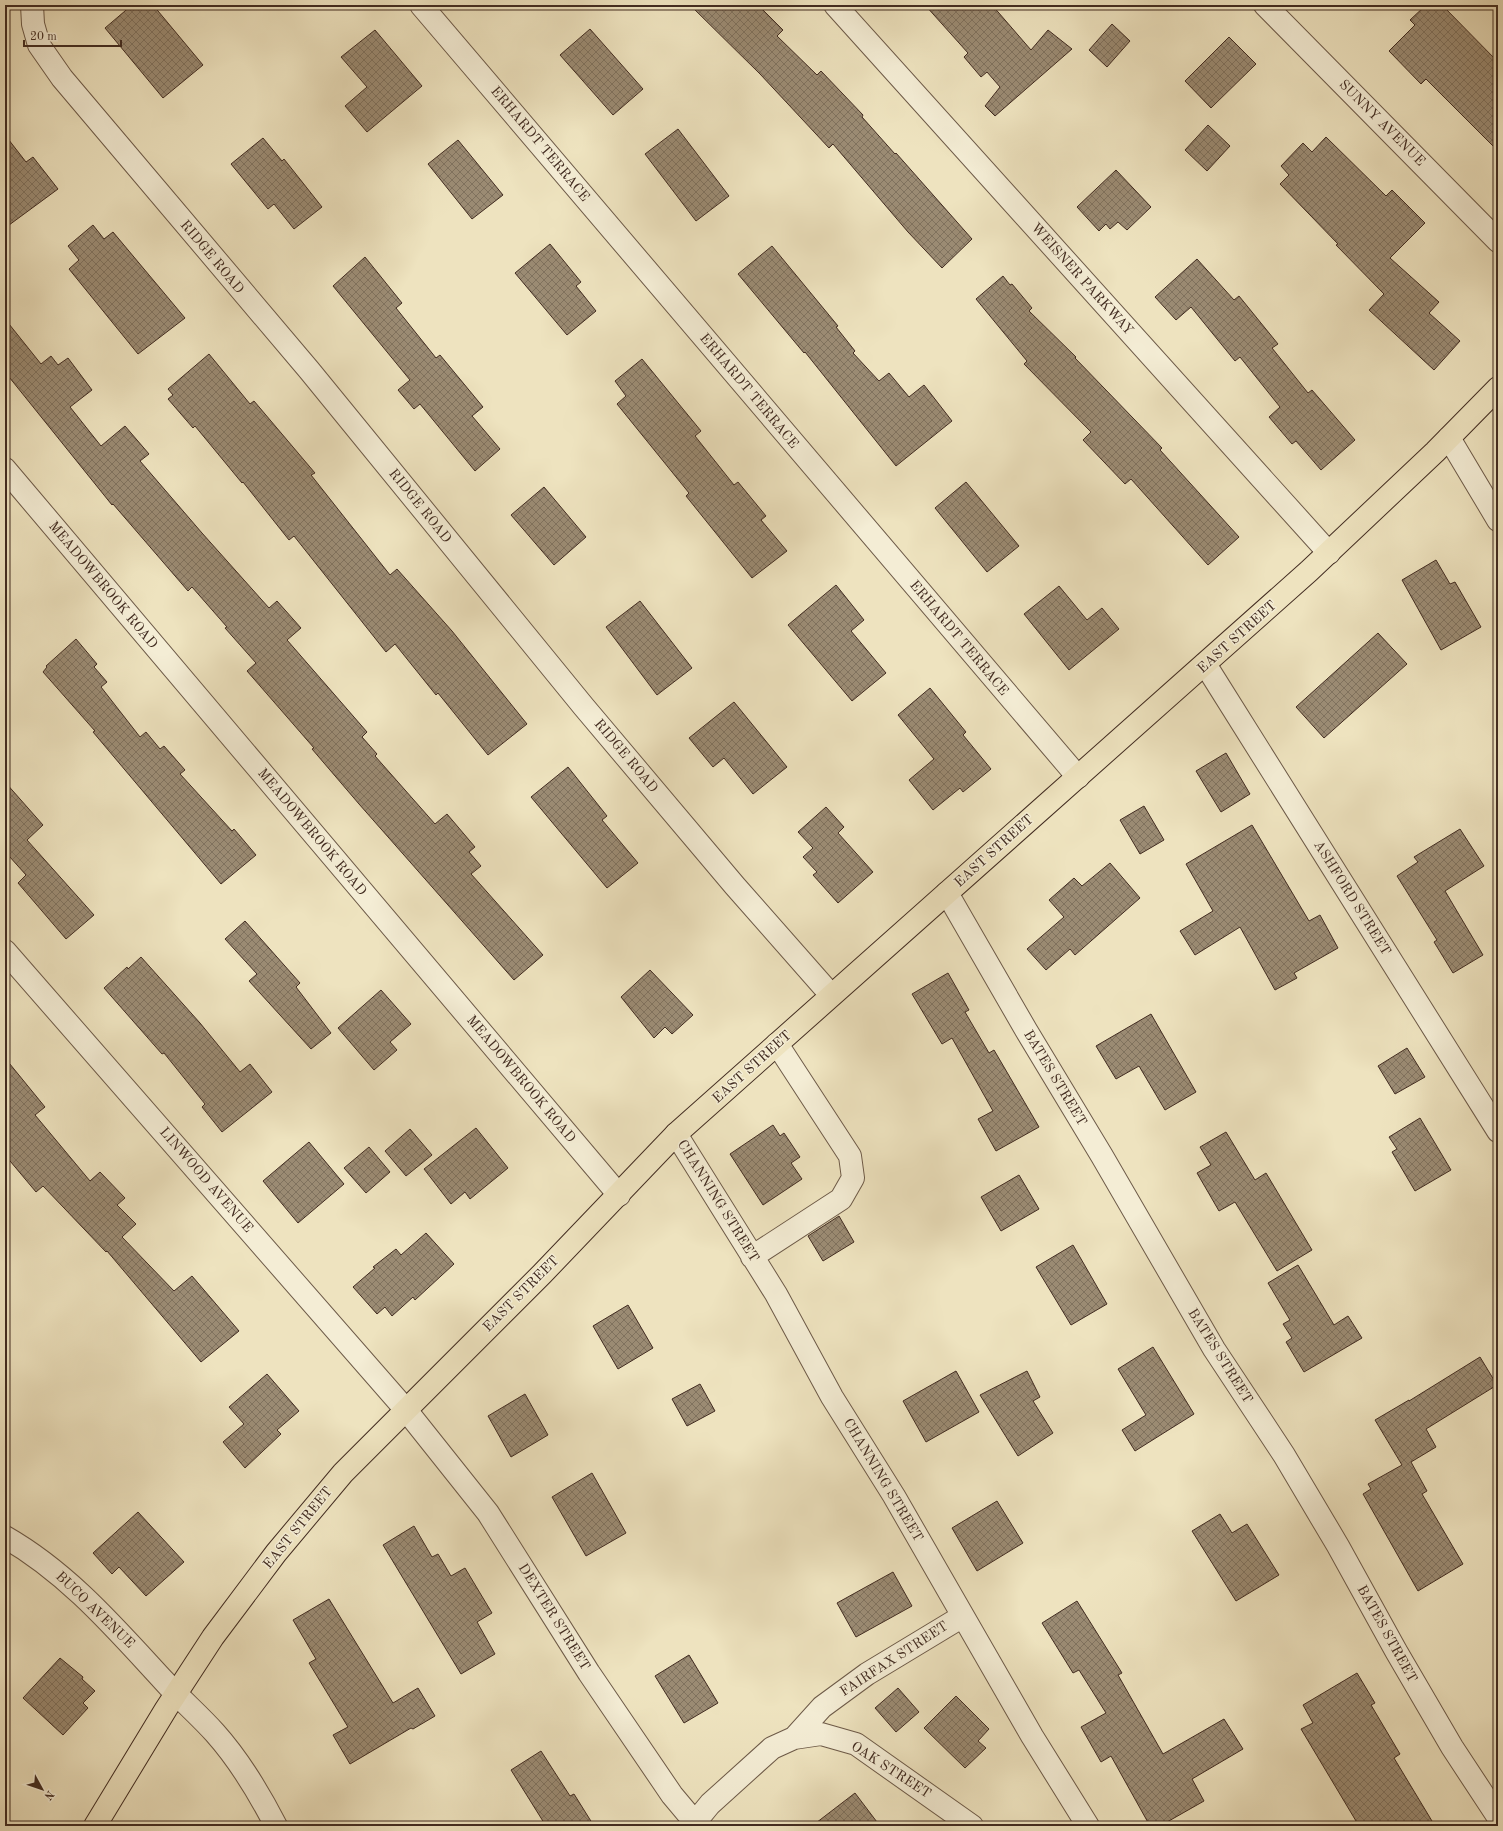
<svg xmlns="http://www.w3.org/2000/svg" width="1503" height="1831" font-family="'Old Standard TT',serif">
  <defs>
    <pattern id="building-cross-hatch" width="8" height="8" patternUnits="userSpaceOnUse"><rect width="8" height="8" fill="#9b8b73"/><path d="M0 0l8 8M0 8l8-8" fill="none" stroke="#80725e"/></pattern>
  </defs>
  <rect width="100%" height="100%" fill="#eee3bf"/>
  <filter id="stains"><feTurbulence type="fractalNoise" baseFrequency=".005" numOctaves="4"/><feColorMatrix values="0 0 0 0 .2 0 0 0 0 .09 0 0 0 0 .02 0 0 0 .5 -.17"/></filter>
  <radialGradient id="worn" r=".72"><stop offset=".6" stop-color="#630" stop-opacity="0"/><stop offset="1" stop-color="#630" stop-opacity=".3"/></radialGradient>
  <path fill="url(#building-cross-hatch)" stroke="#422c21" d="M 132,5 L 153,5 L 203,65 L 163,98 L 105,28 Z
    M 690,5 L 758,5 L 783,30 L 777,36 L 817,75 L 821,71 L 863,115 L 862,117 L 895,154 L 896,153 L 972,239 L 942,268 L 908,232 L 833,144 L 829,148 L 760,74 Z
    M 925,5 L 992,5 L 1031,50 L 1048,30 L 1072,49 L 995,116 L 985,106 L 1000,87 L 987,72 L 981,77 L 964,57 L 968,53 Z
    M 1426,5 L 1442,5 L 1498,62 L 1498,151 L 1426,79 L 1421,84 L 1389,51 L 1415,25 L 1410,20 Z
    M 1112,24 L 1130,41 L 1107,67 L 1089,50 Z
    M 590,29 L 643,89 L 613,115 L 560,55 Z
    M 375,30 L 422,86 L 367,132 L 345,106 L 367,87 L 341,57 Z
    M 1229,37 L 1256,64 L 1211,108 L 1185,81 Z
    M 1208,125 L 1230,146 L 1207,171 L 1185,150 Z
    M 678,129 L 729,196 L 696,221 L 645,154 Z
    M 5,135 L 26,162 L 33,157 L 58,189 L 5,228 Z
    M 1326,137 L 1386,196 L 1392,190 L 1425,223 L 1390,258 L 1439,302 L 1429,313 L 1460,341 L 1434,370 L 1369,310 L 1384,294 L 1336,245 L 1338,244 L 1280,184 L 1289,175 L 1281,166 L 1303,143 L 1312,152 Z
    M 263,138 L 282,161 L 284,159 L 322,207 L 294,229 L 274,204 L 268,209 L 231,164 Z
    M 458,140 L 503,195 L 472,219 L 428,164 Z
    M 1116,170 L 1151,207 L 1127,230 L 1118,222 L 1110,229 L 1106,224 L 1099,231 L 1077,207 Z
    M 93,225 L 104,239 L 113,232 L 185,318 L 138,354 L 69,269 L 79,260 L 68,246 Z
    M 550,244 L 581,282 L 576,286 L 596,311 L 567,335 L 515,273 Z
    M 772,246 L 838,326 L 836,327 L 855,351 L 853,353 L 879,381 L 889,373 L 909,397 L 924,385 L 952,421 L 896,466 L 805,352 L 804,353 L 738,274 Z
    M 365,257 L 402,303 L 396,308 L 436,358 L 440,355 L 483,407 L 472,416 L 500,449 L 475,471 L 420,404 L 414,409 L 398,390 L 410,380 L 333,286 Z
    M 1197,259 L 1234,300 L 1239,296 L 1278,344 L 1272,348 L 1308,393 L 1312,390 L 1355,440 L 1321,470 L 1296,441 L 1292,444 L 1269,417 L 1280,407 L 1240,357 L 1235,361 L 1191,307 L 1176,320 L 1155,297 Z
    M 1003,276 L 1010,285 L 1012,284 L 1032,308 L 1029,311 L 1076,357 L 1075,358 L 1162,448 L 1160,450 L 1239,537 L 1208,565 L 1131,479 L 1125,484 L 1083,440 L 1091,432 L 1024,364 L 1027,361 L 976,299 Z
    M 5,319 L 41,364 L 51,356 L 58,365 L 68,358 L 92,390 L 70,407 L 101,446 L 125,426 L 149,454 L 140,461 L 202,533 L 269,608 L 277,601 L 301,628 L 287,640 L 367,732 L 362,737 L 377,754 L 375,756 L 435,824 L 447,814 L 475,847 L 469,852 L 481,866 L 471,874 L 543,955 L 514,980 L 359,804 L 312,749 L 314,748 L 247,671 L 256,663 L 225,628 L 227,627 L 192,587 L 188,591 L 113,504 L 112,505 L 5,372 Z
    M 209,354 L 250,404 L 254,401 L 315,473 L 311,475 L 390,575 L 397,569 L 452,631 L 527,724 L 488,755 L 438,693 L 436,695 L 395,644 L 386,652 L 294,536 L 289,540 L 243,482 L 242,483 L 195,426 L 193,428 L 168,399 L 173,395 L 168,389 Z
    M 642,359 L 701,431 L 695,436 L 734,485 L 738,482 L 766,516 L 761,520 L 787,551 L 752,578 L 686,496 L 689,493 L 617,404 L 626,396 L 615,381 Z
    M 966,482 L 1019,546 L 987,572 L 935,508 Z
    M 544,487 L 586,537 L 554,565 L 511,515 Z
    M 1436,560 L 1450,584 L 1455,582 L 1481,627 L 1441,650 L 1402,580 Z
    M 836,585 L 864,620 L 851,631 L 886,673 L 852,701 L 788,625 Z
    M 1059,586 L 1087,620 L 1102,608 L 1119,629 L 1069,670 L 1024,614 Z
    M 640,601 L 692,668 L 657,695 L 606,627 Z
    M 1378,633 L 1407,664 L 1324,738 L 1296,707 Z
    M 76,639 L 97,664 L 94,667 L 107,682 L 101,687 L 140,737 L 146,732 L 160,749 L 164,746 L 185,770 L 180,774 L 232,831 L 234,829 L 256,855 L 221,884 L 93,732 L 95,731 L 43,672 L 47,667 L 46,666 Z
    M 930,688 L 966,732 L 963,735 L 991,769 L 963,792 L 960,788 L 933,810 L 909,780 L 934,759 L 898,715 Z
    M 734,702 L 787,767 L 753,794 L 724,758 L 713,767 L 689,738 Z
    M 1226,753 L 1250,794 L 1221,812 L 1196,771 Z
    M 568,767 L 607,816 L 602,820 L 638,863 L 607,888 L 531,797 Z
    M 5,782 L 43,825 L 27,840 L 94,915 L 66,939 L 18,883 L 26,875 L 9,856 L 5,860 Z
    M 1144,806 L 1164,840 L 1140,854 L 1120,820 Z
    M 826,807 L 844,827 L 838,833 L 873,872 L 838,903 L 813,875 L 817,872 L 803,857 L 813,848 L 798,832 Z
    M 1252,825 L 1309,921 L 1320,915 L 1338,948 L 1294,973 L 1297,978 L 1275,990 L 1240,927 L 1195,955 L 1180,931 L 1213,911 L 1186,864 Z
    M 1460,829 L 1484,866 L 1445,891 L 1483,955 L 1453,973 L 1434,942 L 1437,940 L 1397,876 L 1418,862 L 1414,857 Z
    M 1110,863 L 1140,898 L 1075,955 L 1070,949 L 1046,970 L 1027,949 L 1064,917 L 1049,900 L 1074,878 L 1082,886 Z
    M 245,921 L 300,983 L 296,987 L 331,1033 L 311,1049 L 249,981 L 257,974 L 225,939 Z
    M 141,957 L 200,1023 L 240,1072 L 250,1064 L 272,1092 L 222,1132 L 202,1107 L 205,1104 L 164,1053 L 162,1054 L 104,988 L 127,967 L 128,969 Z
    M 650,970 L 693,1015 L 672,1034 L 665,1027 L 654,1038 L 621,997 Z
    M 948,973 L 969,1010 L 965,1012 L 989,1053 L 994,1050 L 1039,1127 L 996,1151 L 978,1119 L 993,1111 L 952,1038 L 942,1044 L 912,994 Z
    M 381,990 L 411,1024 L 390,1042 L 397,1050 L 374,1070 L 338,1028 Z
    M 1151,1014 L 1196,1092 L 1165,1110 L 1139,1066 L 1116,1079 L 1096,1046 Z
    M 1407,1048 L 1425,1077 L 1395,1094 L 1378,1066 Z
    M 5,1058 L 45,1107 L 35,1115 L 90,1181 L 100,1172 L 125,1198 L 117,1205 L 136,1224 L 122,1237 L 174,1291 L 192,1276 L 239,1331 L 201,1362 L 107,1251 L 106,1252 L 43,1186 L 36,1192 L 5,1155 Z
    M 1420,1118 L 1451,1170 L 1415,1191 L 1392,1152 L 1397,1149 L 1389,1137 Z
    M 773,1125 L 780,1136 L 784,1133 L 800,1157 L 791,1163 L 802,1179 L 763,1205 L 730,1154 Z
    M 476,1128 L 508,1168 L 470,1199 L 465,1192 L 451,1204 L 424,1169 Z
    M 410,1129 L 432,1155 L 406,1176 L 385,1151 Z
    M 1226,1132 L 1255,1180 L 1266,1173 L 1312,1250 L 1277,1271 L 1235,1202 L 1219,1211 L 1197,1173 L 1211,1165 L 1200,1147 Z
    M 309,1142 L 344,1184 L 298,1223 L 263,1181 Z
    M 369,1147 L 390,1172 L 366,1193 L 344,1168 Z
    M 1019,1175 L 1039,1209 L 1001,1231 L 981,1197 Z
    M 839,1216 L 854,1242 L 823,1261 L 808,1236 Z
    M 426,1233 L 454,1264 L 415,1300 L 413,1297 L 392,1316 L 385,1307 L 377,1314 L 353,1287 L 375,1268 L 373,1267 L 396,1249 L 401,1255 Z
    M 1073,1245 L 1107,1304 L 1071,1325 L 1036,1267 Z
    M 1298,1265 L 1334,1325 L 1348,1316 L 1362,1338 L 1304,1372 L 1286,1342 L 1292,1338 L 1283,1324 L 1290,1320 L 1268,1283 Z
    M 628,1305 L 653,1348 L 618,1369 L 593,1326 Z
    M 1153,1347 L 1194,1414 L 1135,1451 L 1122,1430 L 1146,1415 L 1118,1369 Z
    M 1480,1357 L 1497,1385 L 1426,1429 L 1436,1447 L 1411,1462 L 1427,1491 L 1422,1494 L 1463,1564 L 1418,1591 L 1363,1494 L 1371,1489 L 1368,1484 L 1402,1465 L 1375,1420 L 1409,1400 L 1409,1401 Z
    M 956,1371 L 979,1412 L 926,1442 L 903,1401 Z
    M 1027,1371 L 1040,1397 L 1033,1401 L 1053,1433 L 1018,1456 L 980,1395 Z
    M 267,1374 L 299,1411 L 277,1430 L 281,1434 L 245,1468 L 223,1442 L 244,1424 L 229,1407 Z
    M 700,1384 L 715,1411 L 687,1426 L 672,1399 Z
    M 525,1394 L 548,1435 L 511,1457 L 488,1416 Z
    M 592,1473 L 626,1533 L 586,1556 L 552,1497 Z
    M 997,1501 L 1023,1543 L 977,1571 L 952,1528 Z
    M 138,1512 L 184,1562 L 146,1596 L 119,1567 L 112,1574 L 93,1553 Z
    M 1220,1514 L 1232,1533 L 1247,1524 L 1279,1575 L 1236,1601 L 1192,1531 Z
    M 414,1526 L 432,1557 L 438,1554 L 451,1576 L 465,1568 L 492,1613 L 477,1622 L 495,1654 L 461,1674 L 383,1545 Z
    M 893,1572 L 912,1606 L 856,1637 L 837,1603 Z
    M 329,1599 L 393,1703 L 418,1688 L 435,1716 L 413,1729 L 411,1728 L 350,1764 L 333,1735 L 348,1727 L 309,1663 L 316,1659 L 293,1620 Z
    M 1077,1601 L 1122,1673 L 1118,1675 L 1163,1754 L 1224,1719 L 1243,1749 L 1192,1779 L 1204,1801 L 1160,1826 L 1150,1826 L 1111,1756 L 1101,1762 L 1081,1727 L 1106,1713 L 1079,1670 L 1073,1673 L 1042,1623 Z
    M 689,1655 L 718,1703 L 684,1723 L 655,1676 Z
    M 60,1658 L 83,1677 L 82,1679 L 95,1691 L 83,1703 L 88,1708 L 63,1735 L 23,1698 Z
    M 1357,1673 L 1375,1703 L 1371,1705 L 1400,1754 L 1394,1758 L 1435,1826 L 1359,1826 L 1301,1729 L 1313,1723 L 1303,1705 Z
    M 898,1688 L 919,1712 L 896,1732 L 875,1708 Z
    M 956,1696 L 989,1729 L 978,1741 L 986,1748 L 965,1768 L 924,1728 Z
    M 541,1751 L 570,1796 L 574,1794 L 594,1826 L 546,1826 L 511,1770 Z
    M 855,1793 L 880,1826 L 812,1826 Z"/>
  <g fill="none" stroke-linecap="round" stroke-linejoin="round">
    <g stroke="#6d5a48" stroke-width="24">
      <path id="minor" d="M 32,5 L 33,24 L 39,45 L 62,78 L 309,370 L 584,707 L 735,886 L 831,995
        M 421,5 L 1078,777
        M 835,5 L 1329,553
        M 1265,5 L 1498,241
        M 1449,438 L 1498,520
        M 5,469 L 619,1195
        M 1205,664 L 1498,1131
        M 947,893 L 1026,1030 L 1102,1156 L 1214,1349 L 1284,1455 L 1338,1546 L 1396,1651 L 1452,1747 L 1498,1817
        M 5,951 L 406,1410 L 488,1513 L 589,1673 L 672,1795 L 698,1826
        M 676,1134 L 776,1294 L 832,1397 L 894,1496 L 1032,1736 L 1088,1826
        M 752,1257 L 841,1199 L 853,1178 L 850,1156 L 777,1044
        M 5,1537 C 68,1573 115,1628 164,1681 C 180,1699 199,1715 215,1733 C 240,1761 259,1793 276,1826
        M 794,1738 L 822,1707 L 867,1674 L 963,1616
        M 692,1826 L 710,1804 L 772,1748 L 794,1738 L 821,1734 L 856,1744 L 972,1826"/>
    </g>
    <g stroke="#422c21" stroke-width="24">
      <path id="major" d="M 95,1826 L 166,1709 L 213,1637 L 276,1553 L 343,1473 L 542,1274 L 676,1134 L 1309,571 L 1435,452 L 1498,388"/>
    </g>
    <use href="#minor" stroke="#f4edd5" stroke-width="22"/>
    <use href="#major" stroke="#eee3bf" stroke-width="22"/>
  </g>
  <g text-anchor="middle" dominant-baseline="central" stroke-width="3" stroke-linejoin="round" paint-order="stroke">
    <g font-size="14" fill="#422c21" stroke="#f4edd5">
      <text transform="translate(1382 123) rotate(45)">SUNNY AVENUE</text>
      <text transform="translate(540 144) rotate(50)">ERHARDT TERRACE</text>
      <text transform="translate(212 257) rotate(50)">RIDGE ROAD</text>
      <text transform="translate(1082 279) rotate(48)">WEISNER PARKWAY</text>
      <text transform="translate(749 391) rotate(50)">ERHARDT TERRACE</text>
      <text transform="translate(420 506) rotate(51)">RIDGE ROAD</text>
      <text transform="translate(103 585) rotate(50)">MEADOWBROOK ROAD</text>
      <text transform="translate(1237 637) rotate(-42)">EAST STREET</text>
      <text transform="translate(959 638) rotate(50)">ERHARDT TERRACE</text>
      <text transform="translate(626 756) rotate(50)">RIDGE ROAD</text>
      <text transform="translate(312 832) rotate(50)">MEADOWBROOK ROAD</text>
      <text transform="translate(994 851) rotate(-42)">EAST STREET</text>
      <text transform="translate(1352 898) rotate(58)">ASHFORD STREET</text>
      <text transform="translate(752 1067) rotate(-42)">EAST STREET</text>
      <text transform="translate(1055 1078) rotate(59)">BATES STREET</text>
      <text transform="translate(521 1079) rotate(50)">MEADOWBROOK ROAD</text>
      <text transform="translate(206 1180) rotate(49)">LINWOOD AVENUE</text>
      <text transform="translate(718 1201) rotate(58)">CHANNING STREET</text>
      <text transform="translate(521 1294) rotate(-45)">EAST STREET</text>
      <text transform="translate(1220 1356) rotate(58)">BATES STREET</text>
      <text transform="translate(883 1480) rotate(59)">CHANNING STREET</text>
      <text transform="translate(298 1528) rotate(-51)">EAST STREET</text>
      <text transform="translate(95 1610) rotate(44)">BUCO AVENUE</text>
      <text transform="translate(554 1617) rotate(58)">DEXTER STREET</text>
      <text transform="translate(1387 1634) rotate(61)">BATES STREET</text>
      <text transform="translate(894 1659) rotate(-33)">FAIRFAX STREET</text>
      <text transform="translate(891 1770) rotate(33)">OAK STREET</text>
    </g>
  </g>
  <rect width="1503" height="1831" fill="none" stroke="#eee3bf" stroke-width="20"/>
  <rect x="6" y="6" width="1491" height="1819" fill="none" stroke="#422c21" stroke-width="2"/>
  <rect x="10" y="10" width="1483" height="1811" fill="none" stroke="#422c21"/>
  <g transform="translate(42 1789) rotate(130)" stroke="#f4edd5" stroke-width="3" paint-order="stroke">
  <path d="M0-3L7 15L0 10L-7 15Z" fill="#422c21"/>
  <text y="-6" font-size="11" font-weight="bold" text-anchor="middle" fill="#422c21">N</text>
  </g>
  <path d="M24 40v6h97v-6" fill="none" stroke="#422c21" stroke-width="2"/>
  <text x="30" y="40" font-size="12" fill="#422c21" stroke="#f4edd5" stroke-width="3" paint-order="stroke">20 m</text>
  <rect width="100%" height="100%" filter="url(#stains)"/>
  <rect width="100%" height="100%" fill="url(#worn)"/>
</svg>
